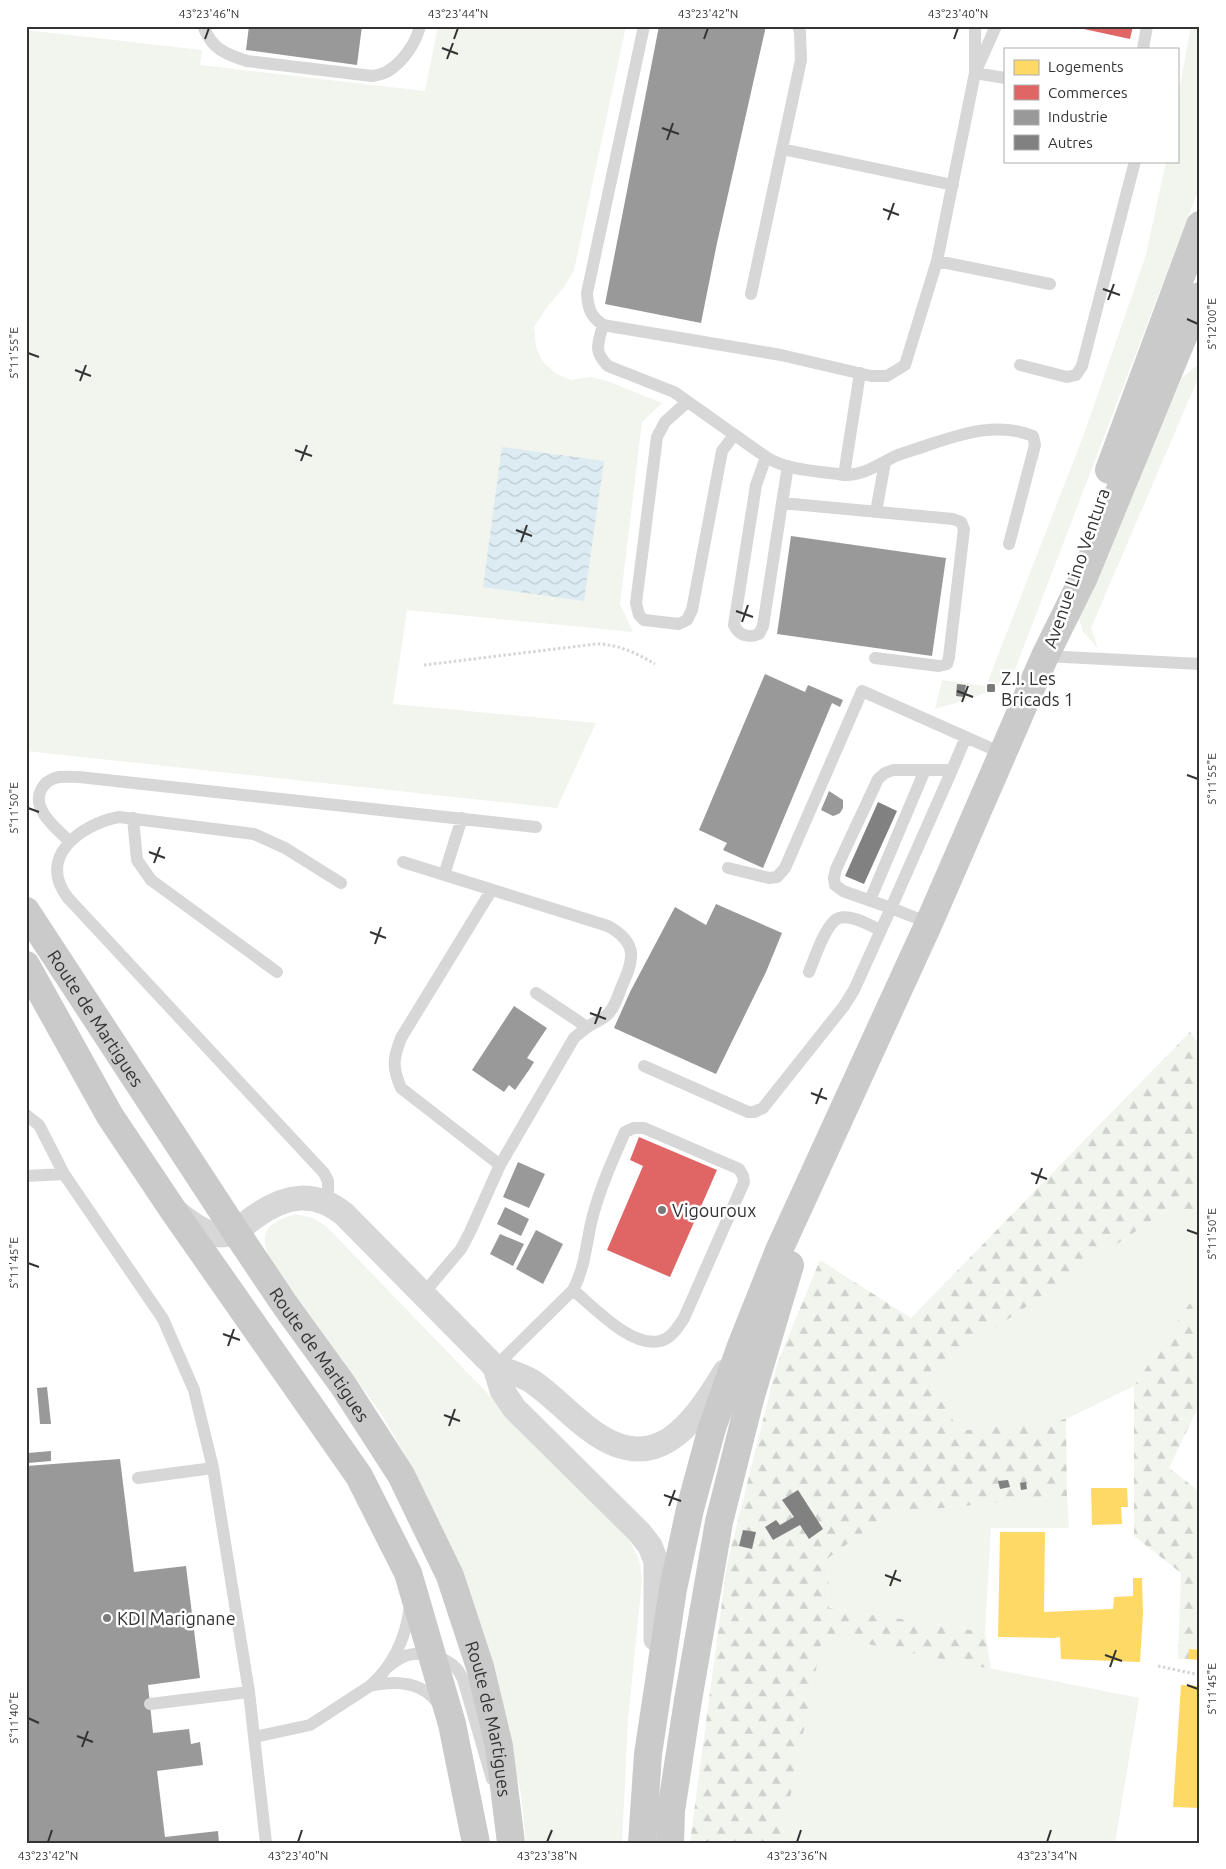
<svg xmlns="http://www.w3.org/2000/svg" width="1226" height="1869" font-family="Ubuntu,sans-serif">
  <defs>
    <pattern id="forest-firs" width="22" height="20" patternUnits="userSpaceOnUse" patternTransform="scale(1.25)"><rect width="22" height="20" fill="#f1f5ed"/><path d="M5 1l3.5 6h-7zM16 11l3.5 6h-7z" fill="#cfd2cc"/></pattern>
    <pattern id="water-waves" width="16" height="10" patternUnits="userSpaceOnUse" patternTransform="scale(1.25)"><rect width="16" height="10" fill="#ddebf3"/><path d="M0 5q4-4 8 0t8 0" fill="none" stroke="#becad1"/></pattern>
  </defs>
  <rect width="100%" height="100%" fill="#fff"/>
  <path fill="#f1f5ed" d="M 438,26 L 626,26 L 574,270 L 564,287 L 547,307 L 534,327 L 536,347 L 543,362 L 555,373 L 571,380 L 590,377 L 607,381 L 662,403 L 642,422 L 620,604 L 633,632 L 407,610 L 393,704 L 596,723 L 557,808 L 26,751 L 26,30 L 202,50 L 200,65 L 425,91 Z
    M 1191,26 L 1200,26 L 1200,186 L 1014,672 C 996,694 961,701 935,709 L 942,680 L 986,686 L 1084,434 L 1146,255 L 1166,161 L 1177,161 L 1177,101 Z
    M 1200,366 L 1200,374 L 1091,628 L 1098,648 L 1083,632 L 1078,616 L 1182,378 L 1195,367 Z
    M 1168,1209 L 1200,1231 L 1200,1288 L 1134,1386 L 1066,1419 L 959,1431 L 927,1375 Z
    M 296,1214 L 313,1218 L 326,1226 L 629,1540 L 639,1559 L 642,1581 L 628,1719 L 622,1843 L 526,1843 L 521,1793 L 496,1686 L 415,1472 L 382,1415 L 271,1261 C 257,1231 267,1223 296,1214 Z
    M 1067,1496 L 1069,1528 L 991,1528 L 985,1632 L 829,1608 L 828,1558 L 890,1513 Z
    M 823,1635 L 1139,1698 L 1115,1843 L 781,1843 Z"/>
  <path fill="url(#forest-firs)" d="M 1190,1032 L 1200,1046 L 1200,1231 L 1168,1209 L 927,1375 L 959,1431 L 1066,1419 L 1067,1496 L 890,1513 L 828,1558 L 829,1608 L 985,1632 L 991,1669 L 823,1635 L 781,1843 L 690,1843 L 727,1564 L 777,1364 L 820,1260 L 911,1318 Z
    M 1200,1288 L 1200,1403 L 1169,1468 L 1200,1492 L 1200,1659 L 1178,1659 L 1181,1573 L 1134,1536 L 1134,1386 Z"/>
  <path fill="url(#water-waves)" d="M 502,447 L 604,461 L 584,601 L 483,587 Z"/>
  <path fill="#ffd966" d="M 1091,1488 L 1127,1488 L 1128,1507 L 1121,1507 L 1122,1524 L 1092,1525 Z
    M 1000,1532 L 1045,1532 L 1044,1612 L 1113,1609 L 1114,1597 L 1133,1596 L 1133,1578 L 1142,1578 L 1143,1614 L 1140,1662 L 1061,1659 L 1060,1637 L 1054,1638 L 998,1637 Z
    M 1189,1649 L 1200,1650 L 1200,1660 L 1188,1659 Z
    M 1181,1685 L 1200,1686 L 1200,1808 L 1173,1807 Z"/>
  <path fill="#e06666" d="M 1070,26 L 1133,26 L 1130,39 Z
    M 639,1137 L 717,1170 L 670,1277 L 607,1250 L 643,1166 L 630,1160 Z"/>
  <path fill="#999" d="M 249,26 L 362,26 L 357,65 L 246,50 Z
    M 659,26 L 766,26 L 717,243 L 701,323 L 605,304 Z
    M 791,536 L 946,558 L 932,656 L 777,634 Z
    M 765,674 L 805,692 L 808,685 L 843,700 L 840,707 L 832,703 L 763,868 L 723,850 L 727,843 L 699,830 Z
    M 829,791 L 843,800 L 843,808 L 840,813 L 836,815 L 833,816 L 821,810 Z
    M 716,904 L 782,933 L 766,972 L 716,1074 L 614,1028 L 630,992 L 675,907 L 706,925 Z
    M 514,1006 L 547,1028 L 527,1058 L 534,1062 L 529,1070 L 515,1090 L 509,1085 L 504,1092 L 472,1070 Z
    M 518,1162 L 545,1174 L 529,1208 L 503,1197 Z
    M 505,1207 L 529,1219 L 521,1236 L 497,1224 Z
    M 536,1230 L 563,1244 L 543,1284 L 516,1269 Z
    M 500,1234 L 524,1244 L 513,1266 L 490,1254 Z
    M 47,1387 L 51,1424 L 40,1424 L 37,1388 Z
    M 51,1451 L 51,1461 L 28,1463 L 28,1453 Z
    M 120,1459 L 134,1572 L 186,1566 L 200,1678 L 148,1685 L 153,1733 L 189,1729 L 191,1744 L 200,1742 L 203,1765 L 157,1771 L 165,1837 L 218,1831 L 219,1843 L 26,1843 L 26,1466 Z"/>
  <path fill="#818181" d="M 957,684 L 966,685 L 964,697 L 956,696 Z
    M 878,802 L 897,811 L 864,884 L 845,876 Z
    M 1008,1480 L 1010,1487 L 1000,1489 L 998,1481 Z
    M 1026,1482 L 1027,1489 L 1021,1490 L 1020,1483 Z
    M 798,1490 L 823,1529 L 809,1539 L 800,1525 L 773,1540 L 765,1527 L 776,1520 L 780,1525 L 794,1517 L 782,1500 Z
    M 743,1530 L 756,1532 L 752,1549 L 739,1546 Z"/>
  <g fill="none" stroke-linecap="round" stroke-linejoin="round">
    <path stroke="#d6d6d6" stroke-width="3" stroke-dasharray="2.5 2.5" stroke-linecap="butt" d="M 424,665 L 596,644 C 618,644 636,653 655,664
      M 1158,1666 L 1200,1675"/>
    <path stroke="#d7d7d7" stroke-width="12" d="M 203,26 C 212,49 225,54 247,61 L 372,76 C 377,75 384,74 388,71 C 403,62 416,43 420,26
      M 644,26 L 587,293 C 588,308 590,316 603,325 L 781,355 L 871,376 L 887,376 L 905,365 L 937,261 L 975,73 L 975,26
      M 996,26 L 975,73 L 1005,78
      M 1143,49 L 1147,26
      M 782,149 L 953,185
      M 937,261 L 1050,284
      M 751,294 L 801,60 L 800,32 L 798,26
      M 603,325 C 598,344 593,351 608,366 L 674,392 L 766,457 C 788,471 819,471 844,475 L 860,373
      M 1020,365 L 1067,377 L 1076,375 L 1082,366 L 1135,161
      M 687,402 L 665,422 L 657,437 L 636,603 L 639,615 L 644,620 L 679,624 L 687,620 L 692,610 L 722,451 L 734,435
      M 766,457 L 756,485 L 734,625 C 739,636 749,638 759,634 L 763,626 L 782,503 L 953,519 L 961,522 L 964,529 L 949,657 L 947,664 L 939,666 L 875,658
      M 844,475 C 864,476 880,463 898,455 C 909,451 920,448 931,444 C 964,433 999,422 1033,436 L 1035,445 L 1009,544
      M 782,503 L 788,466
      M 876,512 L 885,462
      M 1045,656 L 1200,664
      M 952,770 L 891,908 L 843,891 L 835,885 L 834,878 L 836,869 L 878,779 L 885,773 L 893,770 L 952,770 L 966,737
      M 133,818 L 137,860 L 151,880 L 277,972
      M 69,841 C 57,829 31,809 41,790 C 44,784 48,780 55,778 C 62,776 71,777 79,777 L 536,827
      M 403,862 L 608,926 C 639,943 634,960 621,988 C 618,997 615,1006 609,1013 C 604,1019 595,1022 589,1026 C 584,1029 579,1034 574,1038 L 500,1165 L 470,1232 L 461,1249 L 423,1294
      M 728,868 L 769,878 L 777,877 L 785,868 L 862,691 L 1004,754
      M 444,875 L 462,818
      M 491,891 L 401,1038 C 393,1059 392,1067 401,1088 L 500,1165
      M 870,900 L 925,770
      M 809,972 C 814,960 826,922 839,918 C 851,914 869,925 880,930
      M 536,993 L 587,1027
      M 644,1066 L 748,1112 L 754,1112 L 763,1108 L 844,1006 L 854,990 L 891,908 L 929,923
      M 26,1115 L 39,1125 L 64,1174
      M 26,1176 L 64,1174 L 163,1319 L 194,1390 L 213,1468 L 249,1692 L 266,1843
      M 328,1204 L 328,1181 L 324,1173 L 68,898 C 36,857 81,824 119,817 L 254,834 L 285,848 L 341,883
      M 495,1367 L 573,1290 C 594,1307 631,1348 660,1341 C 671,1339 678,1327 684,1318 L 744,1182 L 743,1176 L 739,1169 L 644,1128 L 634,1128 L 625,1132 C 613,1159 601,1186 593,1215 C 586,1241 586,1266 573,1290
      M 138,1478 L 213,1468
      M 410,1606 C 406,1637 394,1665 370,1686 C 396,1680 423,1681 439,1705
      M 388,1667 C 394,1662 401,1657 408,1655 C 422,1651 447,1657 457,1669 C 459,1671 461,1676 463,1679 L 492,1779
      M 150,1704 L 249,1692
      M 255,1737 L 310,1725 L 370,1686"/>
    <path stroke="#d7d7d7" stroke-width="25" d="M 176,1212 C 188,1221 204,1234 220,1235 C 236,1235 244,1224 256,1216 C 286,1195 314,1190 344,1214 L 495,1367 L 502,1390 L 514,1408 L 639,1532 L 650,1546 L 656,1561 L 656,1639
      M 495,1367 C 508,1371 522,1375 533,1382 C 553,1396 570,1415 589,1429 C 655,1479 692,1426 725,1372"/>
    <g stroke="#cacaca" stroke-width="28">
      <path d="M 1109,470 L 1200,225"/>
      <path id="s1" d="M 26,911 L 236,1232 L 285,1305 L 343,1385 L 401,1475 L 450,1576 L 480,1667 L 499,1746 L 511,1843"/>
      <path d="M 26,965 L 110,1116 L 173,1210 L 359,1476 L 408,1573 L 452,1724 L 476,1843"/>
      <path d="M 642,1843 L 648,1754 L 673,1589 L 690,1509 L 712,1428 L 741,1346 L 780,1248 L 929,923 L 1045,656 L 1084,577 L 1200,296"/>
      <path d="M 670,1843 L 671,1811 L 688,1700 L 719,1522 L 750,1399 L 790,1265"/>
    </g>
  </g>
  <path fill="none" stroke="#333" stroke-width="2" d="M 205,39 L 209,28M 454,39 L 458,28M 704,39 L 708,28M 954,39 L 958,28M 442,48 L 458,54M 447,59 L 453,43M 662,128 L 679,134M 667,140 L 673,123M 883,209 L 899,215M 888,220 L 894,203M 1103,289 L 1120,295M 1108,300 L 1114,284M 1187,319 L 1198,324M 28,353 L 39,357M 75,370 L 91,376M 80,381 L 86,365M 295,450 L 312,456M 301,461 L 307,445M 516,530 L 532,536M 521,542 L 527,525M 736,611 L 753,617M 742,622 L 748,605M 957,691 L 973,697M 962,702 L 968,686M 1187,775 L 1198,779M 28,808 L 39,812M 149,852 L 165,858M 154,863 L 160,847M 370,932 L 386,938M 375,944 L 381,927M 590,1013 L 606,1019M 595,1024 L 601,1007M 811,1093 L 827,1099M 816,1104 L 822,1088M 1031,1173 L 1047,1179M 1036,1184 L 1042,1168M 1187,1230 L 1198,1234M 28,1263 L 39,1267M 223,1334 L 240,1340M 228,1346 L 234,1329M 444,1415 L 460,1421M 449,1426 L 455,1409M 664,1495 L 681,1501M 669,1506 L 675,1490M 885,1575 L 901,1581M 890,1586 L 896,1570M 1105,1655 L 1122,1661M 1110,1667 L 1116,1650M 1187,1685 L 1198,1689M 28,1718 L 39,1723M 77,1736 L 93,1742M 82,1747 L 88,1731M 48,1842 L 52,1830M 298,1842 L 302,1830M 547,1842 L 552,1830M 797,1842 L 801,1830M 1047,1842 L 1051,1830"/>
  <g fill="#7a7a7a" stroke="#fff" stroke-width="2">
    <rect x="986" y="683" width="10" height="10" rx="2.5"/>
    <circle cx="662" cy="1210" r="5"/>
    <circle cx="107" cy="1618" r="5"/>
  </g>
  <g text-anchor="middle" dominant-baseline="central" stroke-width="5" stroke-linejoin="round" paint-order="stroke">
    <g font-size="18" fill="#333" stroke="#fff">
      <text transform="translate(1076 568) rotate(-71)">Avenue Lino Ventura</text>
      <text stroke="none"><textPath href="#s1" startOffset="128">Route de Martigues</textPath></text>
      <text stroke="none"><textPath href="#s1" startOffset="532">Route de Martigues</textPath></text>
      <text stroke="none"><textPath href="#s1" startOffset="938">Route de Martigues</textPath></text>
    </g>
    <g font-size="18" fill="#333" stroke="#fff" text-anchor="start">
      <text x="1001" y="678">Z.I. Les<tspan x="1001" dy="21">Bricads 1</tspan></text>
      <text x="672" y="1210">Vigouroux</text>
      <text x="117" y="1618">KDI Marignane</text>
    </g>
  </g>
  <rect width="1226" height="1869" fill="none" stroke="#ffffff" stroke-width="55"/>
  <rect x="1004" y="48" width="175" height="115" fill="#ffffff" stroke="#adadad"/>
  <rect x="1014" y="60" width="25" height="15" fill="#ffd966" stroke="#adadad"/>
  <text x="1048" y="72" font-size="15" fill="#333333">Logements</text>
  <rect x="1014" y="85" width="25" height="15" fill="#e06666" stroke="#adadad"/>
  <text x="1048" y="98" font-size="15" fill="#333333">Commerces</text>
  <rect x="1014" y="110" width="25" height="15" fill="#999999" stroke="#adadad"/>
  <text x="1048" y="122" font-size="15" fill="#333333">Industrie</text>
  <rect x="1014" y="135" width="25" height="15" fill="#818181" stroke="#adadad"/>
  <text x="1048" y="148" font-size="15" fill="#333333">Autres</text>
  <rect x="28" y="28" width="1170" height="1814" fill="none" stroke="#333" stroke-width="2"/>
  <g font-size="12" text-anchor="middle" fill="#333">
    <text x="209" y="18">43°23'46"N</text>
    <text x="458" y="18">43°23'44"N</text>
    <text x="708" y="18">43°23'42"N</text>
    <text x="958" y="18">43°23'40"N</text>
    <text transform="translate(1212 324) rotate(-90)" y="4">5°12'00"E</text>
    <text transform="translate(14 353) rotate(-90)" y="4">5°11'55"E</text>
    <text transform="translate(1212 779) rotate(-90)" y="4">5°11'55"E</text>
    <text transform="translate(14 808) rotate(-90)" y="4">5°11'50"E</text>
    <text transform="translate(1212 1234) rotate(-90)" y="4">5°11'50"E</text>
    <text transform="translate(14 1263) rotate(-90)" y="4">5°11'45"E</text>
    <text transform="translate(1212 1689) rotate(-90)" y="4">5°11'45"E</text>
    <text transform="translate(14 1718) rotate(-90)" y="4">5°11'40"E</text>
    <text x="48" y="1860">43°23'42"N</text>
    <text x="298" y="1860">43°23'40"N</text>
    <text x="547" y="1860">43°23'38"N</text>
    <text x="797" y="1860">43°23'36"N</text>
    <text x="1047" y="1860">43°23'34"N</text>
  </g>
</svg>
